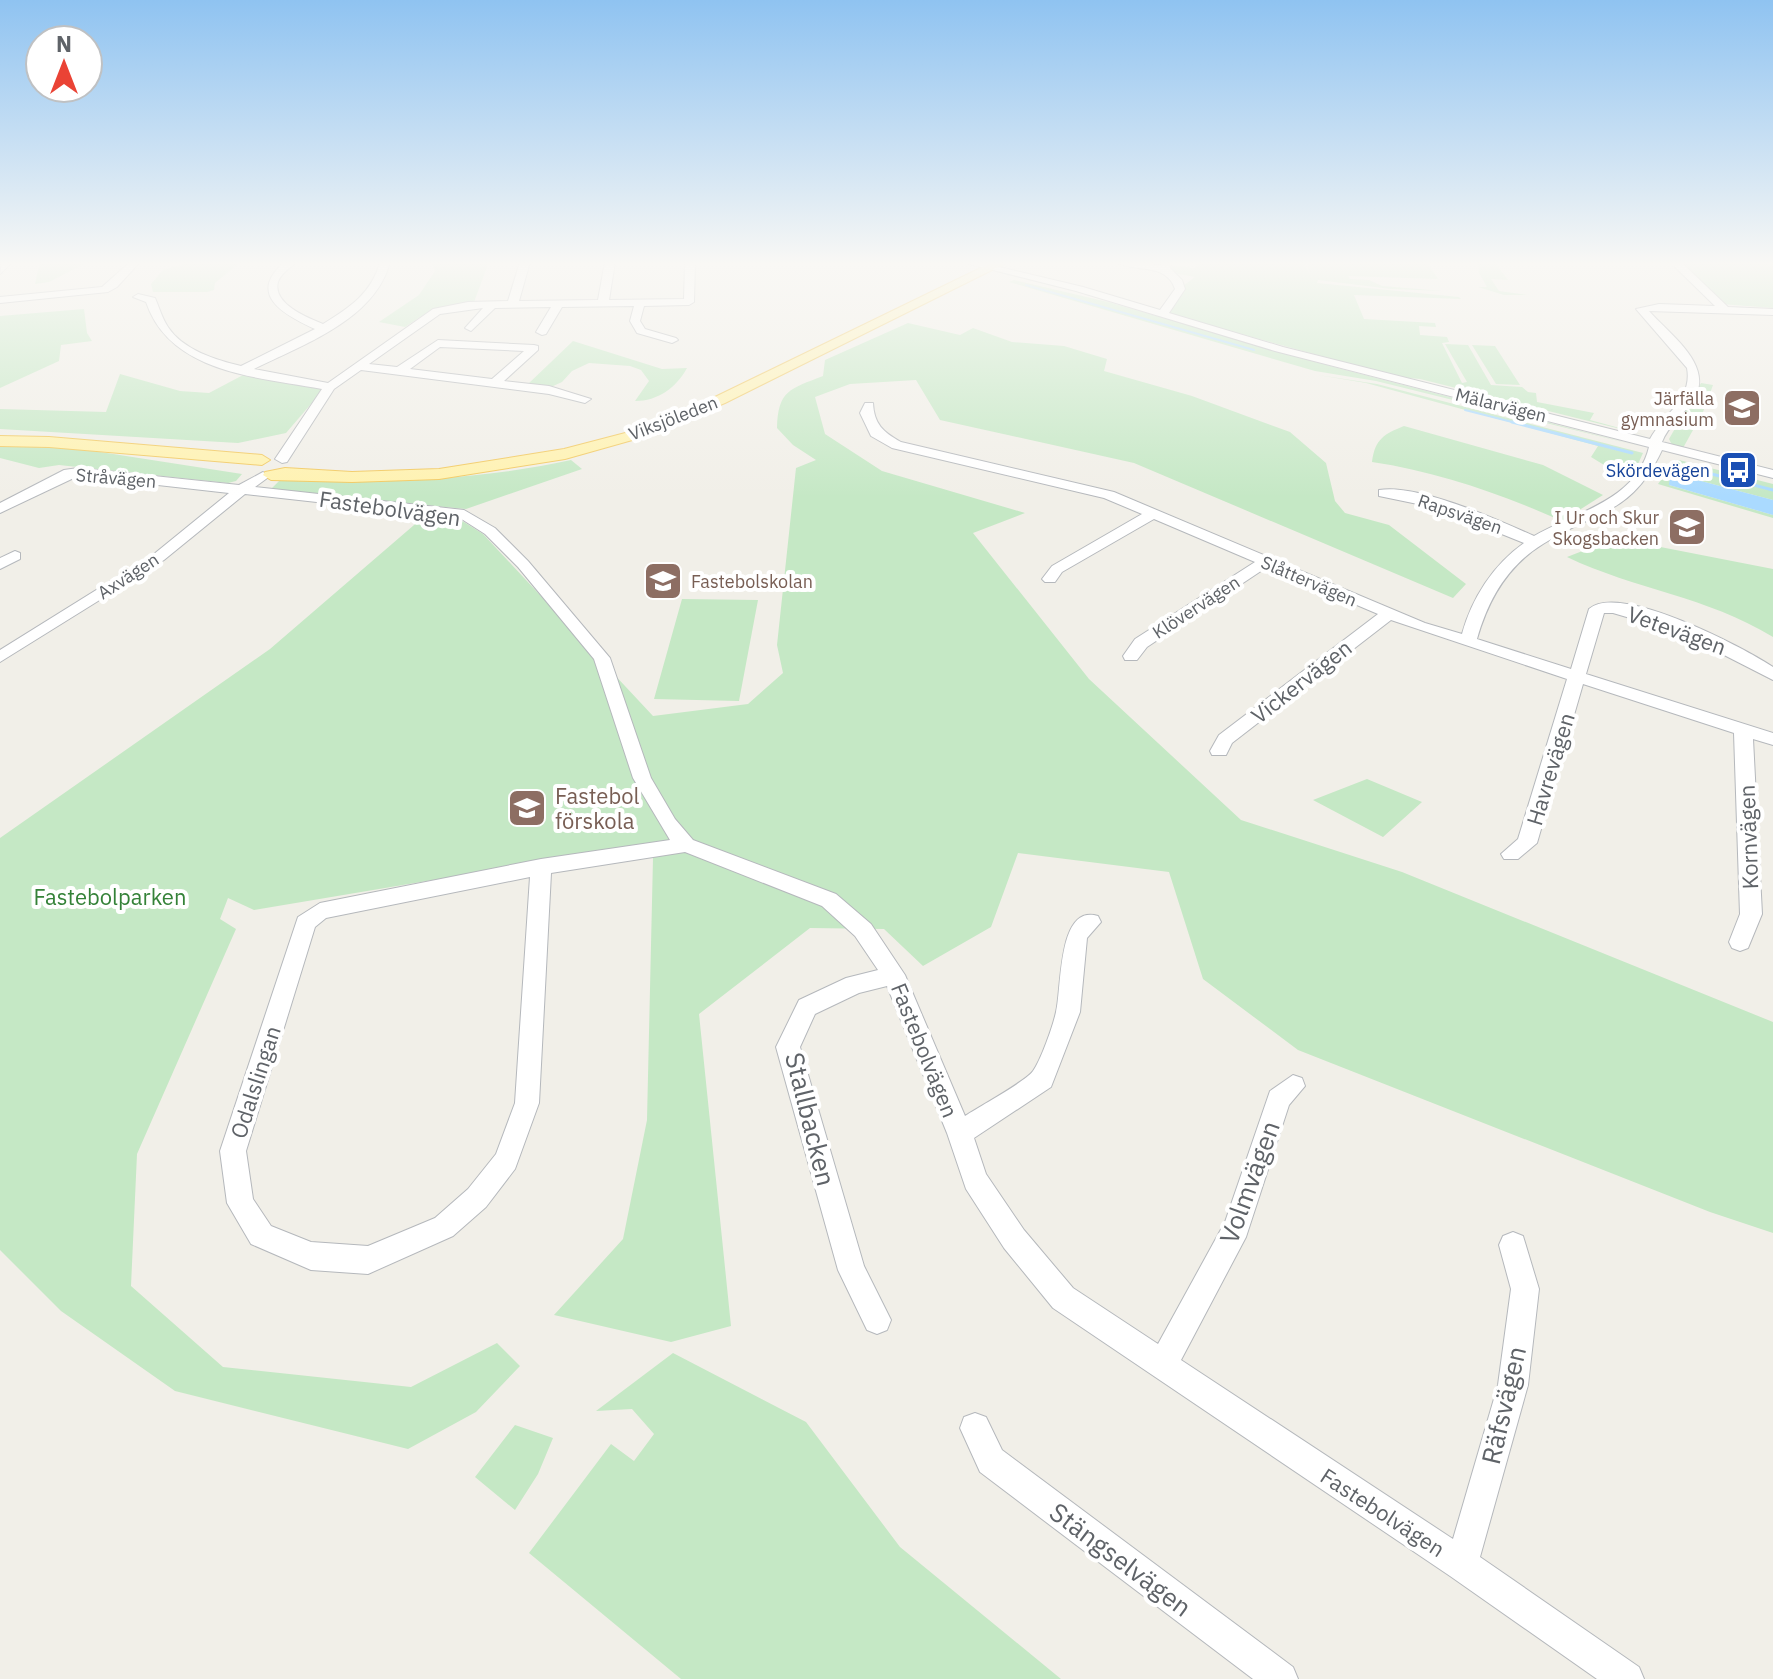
<svg xmlns="http://www.w3.org/2000/svg" width="1773" height="1679" font-family="'IBM Plex Sans',sans-serif">
  <rect width="100%" height="100%" fill="#f1efe8"/>
  <path fill="#c5e8c5" d="M 40,262 L 88,262 L 49,282 L 35,284 Z
    M 190,262 L 240,262 L 215,283 L 214,290 L 207,292 L 153,292 L 151,284 L 163,270 Z
    M 431,262 L 489,262 L 474,302 L 431,310 L 405,327 L 379,322 L 419,295 L 435,271 Z
    M 1204,262 L 1303,262 L 1310,274 L 1306,262 L 1427,262 L 1438,279 L 1348,276 L 1350,279 L 1369,280 L 1382,286 L 1443,291 L 1391,289 L 1318,280 L 1317,283 L 1459,297 L 1461,299 L 1354,295 L 1364,319 L 1435,323 L 1436,327 L 1419,326 L 1420,335 L 1447,337 L 1449,342 L 1442,343 L 1462,383 L 1467,382 L 1445,344 L 1468,345 L 1491,385 L 1522,387 L 1528,392 L 1536,393 L 1537,402 L 1594,413 L 1590,420 L 1645,435 L 1420,379 L 1397,377 L 1168,314 L 1183,286 L 1195,277 L 1173,273 L 1171,265 L 1194,268 L 1197,263 Z
    M 1478,262 L 1500,262 L 1496,264 L 1508,280 L 1491,279 L 1499,291 L 1527,295 L 1504,295 L 1478,287 L 1487,287 L 1479,273 Z
    M 1676,262 L 1773,262 L 1773,308 L 1721,304 Z
    M 1014,280 L 1108,302 L 1334,367 L 1639,446 L 1376,381 L 1315,371 L 1009,282 Z
    M 84,309 L 87,333 L 92,341 L 61,345 L 59,361 L 0,388 L 0,316 Z
    M 908,323 L 960,335 L 973,328 L 1012,342 L 1064,346 L 1107,359 L 1104,371 L 1192,396 L 1290,432 L 1326,463 L 1335,501 L 1345,513 L 1389,525 L 1466,584 L 1453,598 L 1134,463 L 940,420 L 916,380 L 850,384 L 815,397 L 825,434 L 882,471 L 1025,513 L 973,533 L 1089,679 L 1241,820 L 1402,872 L 1773,1022 L 1773,1233 L 1710,1212 L 1298,1050 L 1203,979 L 1169,872 L 1018,853 L 991,927 L 923,966 L 884,929 L 810,928 L 699,1014 L 731,1326 L 671,1342 L 554,1315 L 623,1239 L 647,1120 L 653,858 L 635,846 L 254,910 L 228,898 L 220,919 L 236,929 L 137,1154 L 131,1286 L 223,1367 L 411,1387 L 497,1343 L 520,1366 L 476,1412 L 408,1449 L 175,1391 L 61,1311 L 0,1250 L 0,838 L 270,649 L 428,513 L 456,517 L 483,534 L 653,716 L 748,704 L 783,673 L 777,645 L 796,468 L 816,460 L 793,445 L 777,428 C 778,390 790,389 823,376 L 825,360 Z
    M 573,341 L 662,369 L 687,368 C 676,388 658,401 635,401 L 649,381 L 641,370 L 630,366 L 589,363 L 572,371 L 562,382 L 551,387 L 527,385 Z
    M 1472,345 L 1495,346 L 1520,385 L 1496,384 Z
    M 120,374 L 180,391 L 209,393 L 245,374 L 319,386 L 323,390 L 286,433 L 238,443 L 0,429 L 0,409 L 106,412 Z
    M 1318,375 L 1377,384 L 1643,453 L 1638,464 L 1622,476 L 1591,457 L 1598,446 L 1366,383 Z
    M 1701,383 L 1713,385 L 1703,412 L 1683,448 L 1672,445 L 1669,439 Z
    M 1404,426 L 1543,465 L 1603,495 L 1562,521 C 1501,494 1439,472 1372,462 C 1375,439 1384,434 1404,426 Z
    M 0,443 L 81,449 L 242,474 L 236,481 L 228,483 L 59,465 L 39,468 L 0,458 Z
    M 571,460 L 582,469 L 466,509 L 270,490 L 282,478 C 380,483 475,481 571,460 Z
    M 1679,460 L 1773,484 L 1773,500 L 1678,475 L 1669,485 L 1773,515 L 1773,518 L 1658,484 L 1675,461 Z
    M 1599,535 L 1773,569 L 1773,637 C 1706,596 1636,590 1567,557 L 1585,550 Z
    M 682,599 L 758,600 L 739,701 L 654,699 Z
    M 1367,779 L 1422,802 L 1383,837 L 1313,800 Z
    M 673,1353 L 806,1422 L 900,1547 L 1061,1679 L 681,1679 L 529,1553 L 611,1444 L 634,1461 L 654,1434 L 632,1409 L 596,1411 Z
    M 515,1425 L 553,1438 L 538,1474 L 515,1510 L 475,1477 Z"/>
  <path fill="#aadaff" d="M 1678,475 L 1773,500 L 1773,515 L 1669,485 L 1670,476 Z"/>
  <g fill="none" stroke-linecap="round" stroke-linejoin="round">
    <path stroke="#aadaff" stroke-width="2" d="M 1026,285 L 1254,350
      M 1465,410 L 1520,424"/>
    <path stroke="#aadaff" stroke-width="3" d="M 1512,422 L 1632,453
      M 1685,467 L 1773,490"/>
    <g stroke="#b5b8bc" stroke-width="2">
      <path id="minor" d="M 2,262 L 12,262 L 0,274 Z
        M 130,262 L 140,262 L 117,287 L 108,292 L 0,303 L 0,297 L 102,287 Z
        M 285,262 L 296,262 C 290,268 281,273 278,282 C 272,304 308,318 323,324 C 349,308 372,293 380,262 L 390,262 C 375,320 302,345 254,369 L 328,383 L 433,309 L 468,302 L 508,301 L 520,262 L 530,262 L 519,301 L 598,300 L 605,262 L 615,262 L 609,300 L 684,299 L 685,262 L 695,262 L 694,302 L 689,305 L 644,306 L 640,321 L 645,329 L 676,338 L 678,340 L 672,343 L 637,333 L 630,321 L 634,306 L 562,307 L 546,334 L 542,335 L 536,332 L 551,307 L 495,308 L 471,331 L 465,328 L 483,308 L 440,314 L 369,364 L 397,367 L 438,340 L 534,345 L 538,346 L 538,350 L 504,381 L 549,386 L 591,399 L 585,403 L 549,394 L 361,370 L 334,389 L 287,462 L 282,463 L 275,459 L 322,389 C 259,377 170,374 146,302 L 133,297 L 138,294 L 155,298 C 159,307 162,318 168,327 C 183,350 216,360 241,366 L 315,329 C 284,315 246,294 285,262 ZM 440,347 L 524,351 L 492,379 L 410,369 Z
        M 961,262 L 978,262 L 1083,287 L 1160,310 L 1175,289 C 1166,262 1136,273 1116,262 L 1161,265 L 1162,262 L 1172,262 L 1170,268 L 1182,280 L 1185,289 L 1169,313 L 1283,347 L 1650,439 C 1663,414 1693,399 1687,368 L 1636,309 L 1659,304 L 1715,306 L 1670,262 L 1681,262 L 1728,307 L 1773,309 L 1773,315 L 1649,311 C 1671,336 1717,367 1692,402 C 1682,416 1668,426 1662,442 L 1773,470 L 1773,478 L 1662,450 C 1631,516 1596,510 1543,544 C 1507,566 1488,600 1477,639 L 1571,669 L 1589,609 C 1619,582 1743,647 1773,667 L 1773,680 L 1681,633 L 1613,613 L 1604,613 L 1586,674 L 1773,733 L 1773,745 L 1753,739 L 1762,914 L 1748,948 L 1740,951 L 1732,948 L 1729,942 L 1740,914 L 1734,733 L 1583,684 L 1537,843 L 1518,859 L 1504,859 L 1501,854 L 1518,839 L 1567,679 L 1391,620 L 1232,743 L 1226,755 L 1212,755 L 1210,751 L 1219,735 L 1378,614 L 1267,567 L 1147,647 L 1137,660 L 1125,660 L 1123,656 L 1135,639 L 1255,562 L 1154,519 L 1062,572 L 1055,582 L 1045,582 L 1042,579 L 1052,566 L 1142,514 L 1104,498 L 892,448 L 871,436 L 860,413 L 865,403 L 873,403 C 874,424 883,432 901,442 L 1114,492 L 1425,623 L 1462,634 C 1472,598 1493,565 1524,543 L 1437,508 L 1379,496 L 1379,490 C 1417,483 1498,520 1534,536 C 1575,512 1636,501 1649,447 L 1275,351 L 1076,291 Z
        M 78,468 L 239,485 L 263,472 L 270,476 L 255,487 L 464,510 L 495,528 L 528,561 L 610,658 L 651,778 L 675,819 L 693,840 L 836,894 L 871,924 L 905,975 L 965,1116 C 980,1106 1025,1082 1033,1071 C 1041,1060 1053,1026 1056,1012 C 1062,990 1057,903 1098,916 L 1101,922 L 1087,938 L 1080,1012 L 1051,1087 L 974,1138 L 986,1174 L 1024,1230 L 1073,1288 L 1158,1344 L 1225,1222 L 1270,1091 L 1293,1075 L 1302,1078 L 1305,1086 L 1289,1105 L 1246,1237 L 1181,1360 L 1453,1539 L 1498,1385 L 1511,1289 L 1499,1245 L 1503,1236 L 1513,1232 L 1523,1236 L 1539,1289 L 1528,1385 L 1480,1557 L 1639,1667 L 1644,1679 L 1597,1679 L 1450,1576 L 1053,1308 L 1004,1248 L 966,1189 L 947,1133 L 887,986 L 859,993 L 815,1014 L 800,1047 L 864,1266 L 891,1320 L 887,1330 L 877,1334 L 867,1330 L 838,1270 L 776,1047 L 799,1000 L 846,978 L 878,970 L 855,936 L 822,906 L 685,852 L 551,873 L 539,1103 L 515,1169 L 486,1207 L 453,1236 L 368,1274 L 311,1270 L 251,1244 L 227,1203 L 220,1151 L 298,917 L 320,903 L 541,859 L 670,840 L 633,778 L 594,659 L 518,567 L 485,534 L 460,518 L 245,494 L 164,560 L 0,662 L 0,650 L 154,554 L 229,493 L 78,476 L 0,513 L 0,503 L 64,470 ZM 530,877 L 515,1103 L 496,1154 L 468,1189 L 435,1218 L 368,1246 L 311,1242 L 271,1226 L 253,1199 L 246,1151 L 315,927 L 326,918 Z
        M 15,551 L 20,553 L 20,559 L 0,569 L 0,558 Z
        M 975,1413 L 986,1417 L 1002,1450 L 1293,1667 L 1298,1679 L 1253,1679 L 980,1472 L 960,1428 L 964,1417 Z"/>
    </g>
    <g stroke="#f2c960" stroke-width="2">
      <path id="major" d="M 993,262 L 1008,262 L 725,403 L 643,437 L 565,459 L 439,479 L 352,482 L 271,480 L 263,475 L 265,472 L 285,468 L 352,472 L 439,469 L 564,449 L 633,431 L 715,397 Z
        M 0,436 L 49,437 L 262,455 L 270,460 L 262,465 L 49,447 L 0,446 Z"/>
    </g>
    <use href="#minor" fill="#fff" fill-rule="evenodd"/>
    <use href="#major" fill="#fff2af" fill-rule="evenodd"/>
  </g>
  <linearGradient id="sky" x2="0" y2="1"><stop stop-color="#8fc3f1"/><stop offset="0.53" stop-color="#f9f8f5"/><stop offset="1" stop-color="#f9f8f5" stop-opacity="0"/></linearGradient>
  <rect width="1773" height="497" fill="url(#sky)"/>
  <defs>
    <g id="school-square" transform="scale(2)"><rect x="-9" y="-9" width="18" height="18" rx="4" fill="#8d6e63" stroke="#fff"/><path d="M0-5L7-2L0 1L-7-2ZM-4 1L0 2.5L4 1V4Q0 6-4 4Z" fill="#fff"/></g>
    <g id="bus-square" transform="scale(2)"><rect x="-9" y="-9" width="18" height="18" rx="4" fill="#1a4fb4" stroke="#fff"/><path d="M-5-6H5V4H4V6H2V4H-2V6H-4V4H-5ZM-3.5-4V0h7V-4ZM-3.5 1.2v1.5H-2V1.2ZM2 1.2v1.5H3.5V1.2Z" fill="#fff"/></g>
  </defs>
  <g fill-rule="evenodd">
    <use href="#school-square" x="1742" y="408"/>
    <use href="#bus-square" x="1738" y="470"/>
    <use href="#school-square" x="1687" y="527"/>
    <use href="#school-square" x="663" y="581"/>
    <use href="#school-square" x="527" y="808"/>
  </g>
  <g text-anchor="middle" dominant-baseline="central" stroke-width="8" stroke-linejoin="round" paint-order="stroke">
    <g font-size="18" fill="#785e54" stroke="#fff" text-anchor="end">
      <text x="1714" y="398">Järfälla<tspan x="1714" dy="21">gymnasium</tspan></text>
      <text x="1659" y="517">I Ur och Skur<tspan x="1659" dy="21">Skogsbacken</tspan></text>
      <text x="691" y="581" text-anchor="start">Fastebolskolan</text>
    </g>
    <g font-size="18" fill="#5f6368" stroke="#fff">
      <text transform="translate(1501 405) rotate(14)">Mälarvägen</text>
      <text transform="translate(673 418) rotate(-21)">Viksjöleden</text>
      <text transform="translate(116 478) rotate(5)">Stråvägen</text>
      <text transform="translate(1460 514) rotate(19)">Rapsvägen</text>
      <text transform="translate(128 576) rotate(-33)">Axvägen</text>
      <text transform="translate(1309 581) rotate(23)">Slåttervägen</text>
      <text transform="translate(1196 607) rotate(-33)">Klövervägen</text>
    </g>
    <g font-size="18" fill="#164399" stroke="#fff" text-anchor="end">
      <text x="1710" y="470">Skördevägen</text>
    </g>
    <g font-size="22" fill="#5f6368" stroke="#fff">
      <text transform="translate(390 508) rotate(8)">Fastebolvägen</text>
      <text transform="translate(1677 630) rotate(20)">Vetevägen</text>
      <text transform="translate(1301 681) rotate(-38)">Vickervägen</text>
      <text transform="translate(1550 769) rotate(-73)">Havrevägen</text>
      <text transform="translate(1748 837) rotate(-92)">Kornvägen</text>
      <text transform="translate(925 1050) rotate(68)">Fastebolvägen</text>
      <text transform="translate(255 1082) rotate(-72)">Odalslingan</text>
      <text transform="translate(1383 1512) rotate(33)">Fastebolvägen</text>
    </g>
    <g font-size="22" fill="#785e54" stroke="#fff" text-anchor="start">
      <text x="555" y="795">Fastebol<tspan x="555" dy="25">förskola</tspan></text>
    </g>
    <g font-size="22" fill="#348238" stroke="#fff">
      <text x="110" y="896">Fastebolparken</text>
    </g>
    <g font-size="26" fill="#5f6368" stroke="#fff">
      <text transform="translate(811 1119) rotate(76)">Stallbacken</text>
      <text transform="translate(1249 1182) rotate(-70)">Volmvägen</text>
      <text transform="translate(1503 1405) rotate(-77)">Räfsvägen</text>
      <text transform="translate(1121 1559) rotate(37)">Stängselvägen</text>
    </g>
  </g>
  <g transform="translate(64 64)"><circle r="38" fill="#ffffff" stroke="#bfc1c3" stroke-width="2"/>
  <path d="M0-6L14 30L0 20L-14 30Z" fill="#ea4335"/>
  <text y="-12" font-size="22" font-weight="bold" text-anchor="middle" fill="#5f6368">N</text>
  </g>
</svg>
